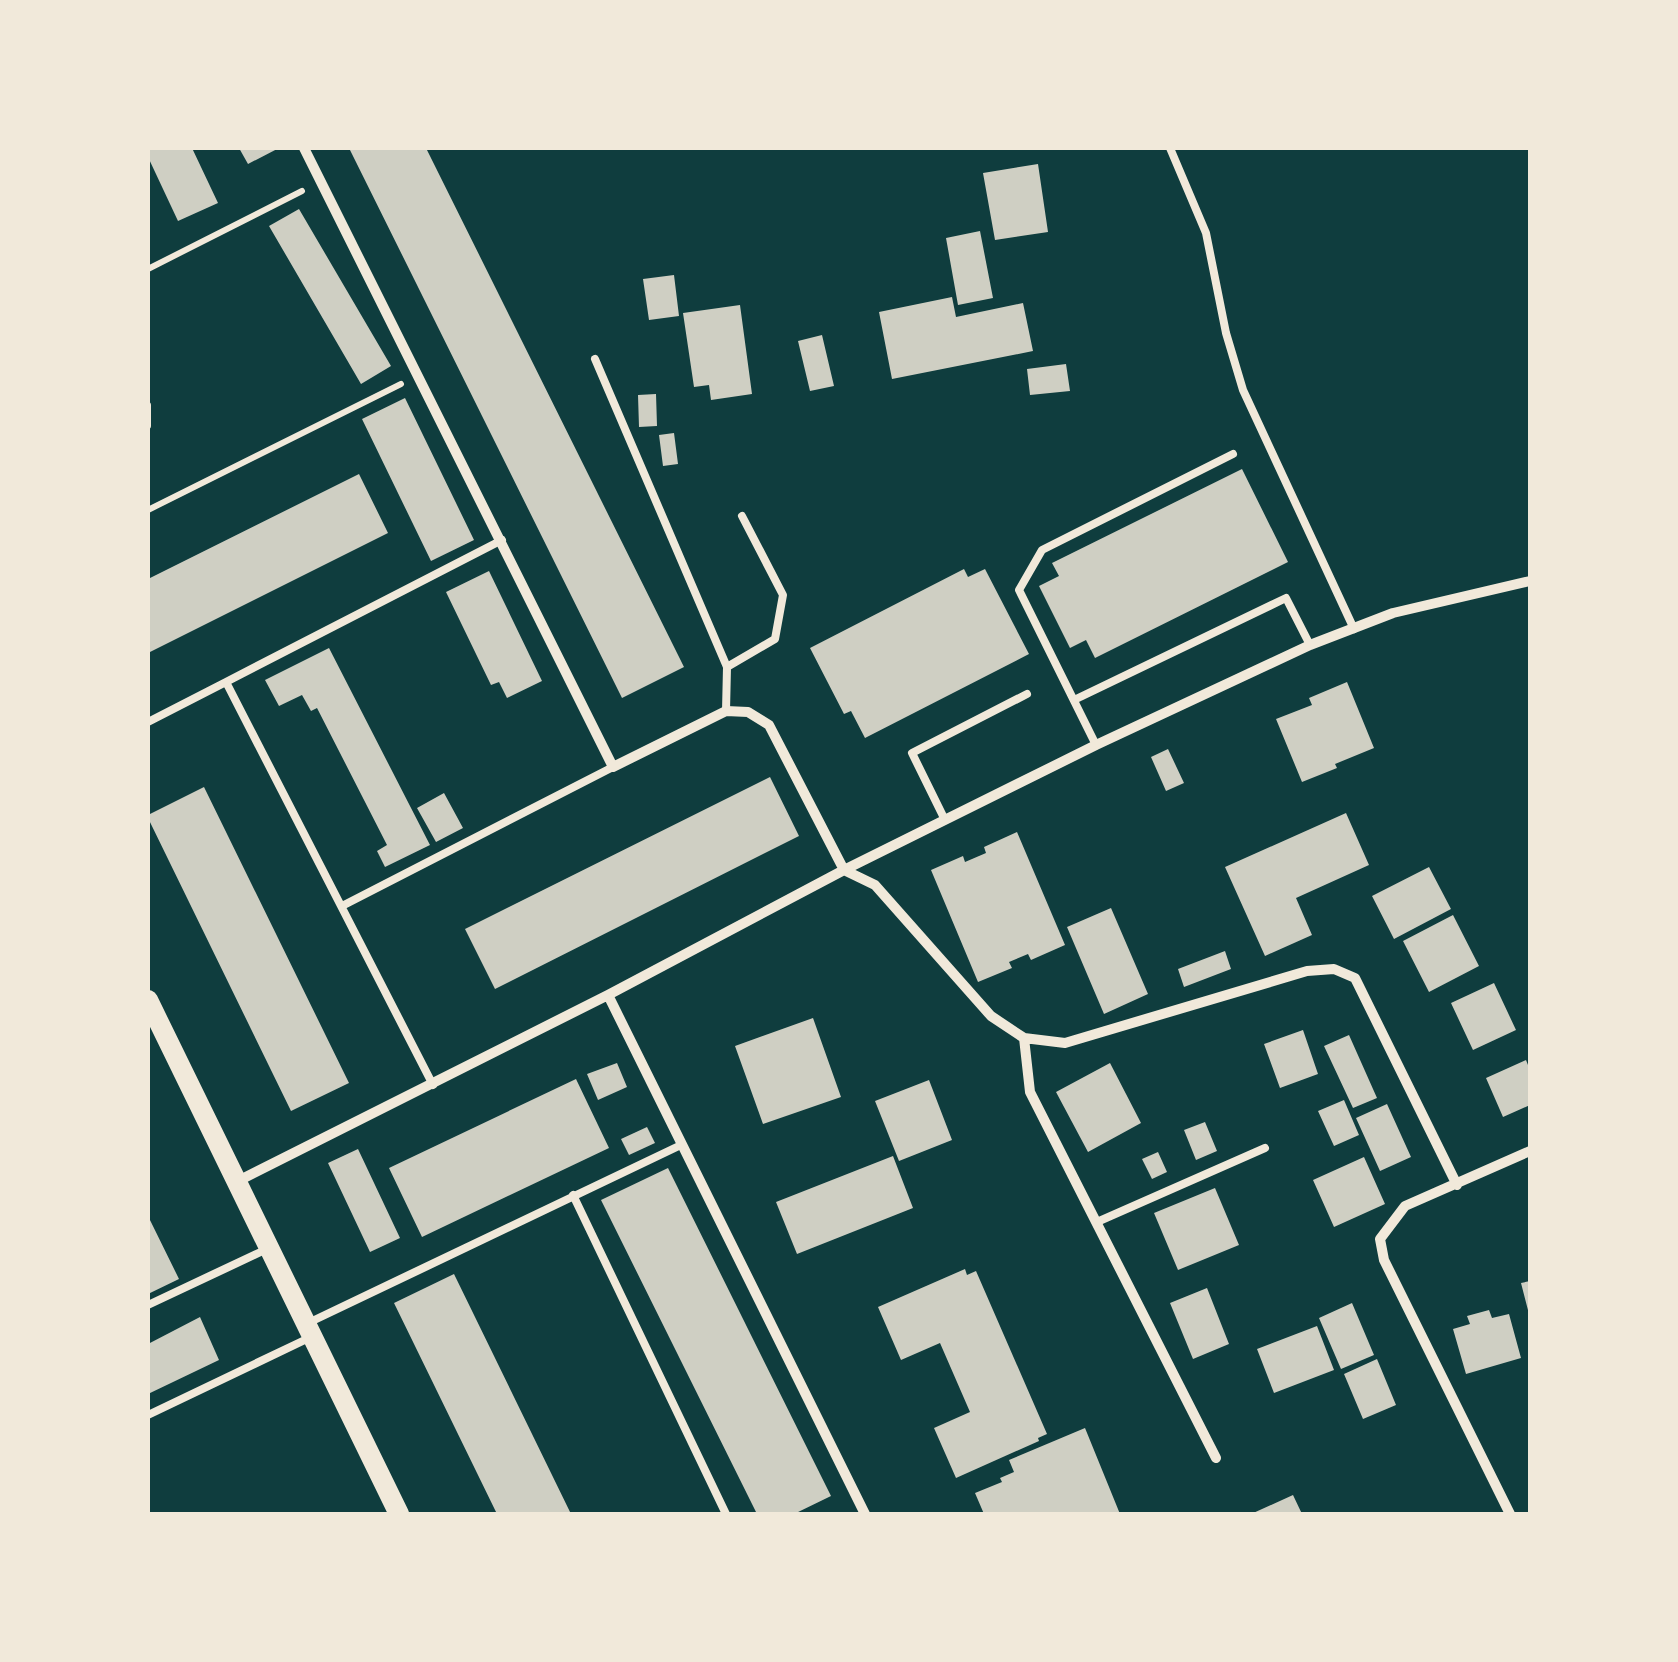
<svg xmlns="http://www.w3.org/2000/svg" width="1678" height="1662" font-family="'Exo 2',sans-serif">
  <rect width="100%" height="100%" fill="#0f3d3e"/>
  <path fill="#cfcfc3" d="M 148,148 L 192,148 L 218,203 L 178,221 L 148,157 Z
    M 239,148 L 279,148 L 248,164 Z
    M 349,148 L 426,148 L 684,667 L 622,698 Z
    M 1038,164 L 1048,232 L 995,240 L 983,173 Z
    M 299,209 L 391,366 L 361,384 L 269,226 Z
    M 980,231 L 993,298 L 958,305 L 946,238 Z
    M 674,275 L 679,316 L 649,320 L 643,279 Z
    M 952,297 L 956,317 L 1023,303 L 1033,351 L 892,379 L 879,312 Z
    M 740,305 L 752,394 L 711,400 L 709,385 L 694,387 L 683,313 Z
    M 822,335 L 834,386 L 810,391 L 798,341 Z
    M 1066,364 L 1070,391 L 1030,395 L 1027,369 Z
    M 656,394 L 657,426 L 639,427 L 638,395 Z
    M 405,398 L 474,540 L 431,561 L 362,419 Z
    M 674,433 L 678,464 L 663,466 L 659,435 Z
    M 1242,469 L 1288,562 L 1095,658 L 1086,640 L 1070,648 L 1039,586 L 1059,576 L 1052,563 Z
    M 359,474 L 388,533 L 148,653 L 148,579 Z
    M 964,569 L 968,577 L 985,569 L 1029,654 L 865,738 L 851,711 L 844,714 L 810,648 Z
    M 489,571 L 542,681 L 507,698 L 499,682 L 491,685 L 446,592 Z
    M 329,648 L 430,845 L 385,867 L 377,851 L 387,845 L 317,708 L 311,711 L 302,695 L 279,706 L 265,680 Z
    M 1347,682 L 1374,748 L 1335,764 L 1337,768 L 1302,782 L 1276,719 L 1312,705 L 1309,698 Z
    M 1168,749 L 1184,783 L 1166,791 L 1151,757 Z
    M 770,777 L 799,836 L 495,989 L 465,929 Z
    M 204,787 L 349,1083 L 291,1111 L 148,818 L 148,815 Z
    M 444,793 L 463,828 L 436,842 L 417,808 Z
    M 1346,813 L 1369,865 L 1296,898 L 1312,935 L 1265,956 L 1225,867 Z
    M 1017,832 L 1065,945 L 1031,960 L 1028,954 L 1009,962 L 1012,968 L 978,982 L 931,870 L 963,856 L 965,862 L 986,853 L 984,847 Z
    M 1429,867 L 1451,909 L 1394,939 L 1372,896 Z
    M 1111,908 L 1148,994 L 1104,1014 L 1067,927 Z
    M 1453,915 L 1479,966 L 1429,992 L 1403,941 Z
    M 1225,951 L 1231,969 L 1184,987 L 1178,969 Z
    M 1494,983 L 1516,1030 L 1473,1050 L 1451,1003 Z
    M 813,1018 L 841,1097 L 763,1124 L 735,1046 Z
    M 1303,1030 L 1318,1074 L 1280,1088 L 1264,1044 Z
    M 1349,1035 L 1377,1098 L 1353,1108 L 1324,1046 Z
    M 1526,1060 L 1530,1070 L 1530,1105 L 1503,1117 L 1486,1078 Z
    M 617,1063 L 627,1087 L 598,1100 L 587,1074 Z
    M 1110,1063 L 1141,1123 L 1088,1152 L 1056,1092 Z
    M 576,1079 L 609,1148 L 422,1237 L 389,1168 Z
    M 929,1080 L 952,1140 L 899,1161 L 875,1101 Z
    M 1344,1100 L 1359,1135 L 1334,1146 L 1318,1111 Z
    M 1387,1104 L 1411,1157 L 1380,1171 L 1356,1118 Z
    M 1205,1122 L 1217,1151 L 1196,1160 L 1184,1130 Z
    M 647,1127 L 655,1143 L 629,1155 L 621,1139 Z
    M 358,1149 L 400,1238 L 370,1252 L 328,1163 Z
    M 1158,1152 L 1167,1172 L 1152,1179 L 1142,1159 Z
    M 893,1156 L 913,1208 L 797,1254 L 776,1202 Z
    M 1364,1157 L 1385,1204 L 1334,1227 L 1313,1180 Z
    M 668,1168 L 831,1496 L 794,1514 L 757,1514 L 601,1200 Z
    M 1215,1188 L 1239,1245 L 1178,1270 L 1154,1213 Z
    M 148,1216 L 179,1279 L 148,1294 Z
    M 965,1269 L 967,1275 L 976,1271 L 1047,1434 L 1038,1438 L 1039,1441 L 956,1478 L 934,1428 L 970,1412 L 940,1343 L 901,1360 L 878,1307 Z
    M 454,1274 L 571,1514 L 497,1514 L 394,1303 Z
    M 1530,1281 L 1530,1314 L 1529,1314 L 1521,1283 Z
    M 1207,1288 L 1229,1344 L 1193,1359 L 1170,1303 Z
    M 1352,1303 L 1374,1355 L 1341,1369 L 1319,1318 Z
    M 1489,1310 L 1492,1318 L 1509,1314 L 1521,1358 L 1466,1374 L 1453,1329 L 1470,1324 L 1467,1316 Z
    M 200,1317 L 219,1360 L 148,1394 L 148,1344 Z
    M 1317,1326 L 1334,1370 L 1274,1393 L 1257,1349 Z
    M 1377,1359 L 1396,1405 L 1363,1419 L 1344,1374 Z
    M 1085,1428 L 1120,1514 L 984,1514 L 975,1493 L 1002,1482 L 1000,1478 L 1014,1472 L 1009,1460 Z
    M 1293,1495 L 1302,1514 L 1251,1514 Z"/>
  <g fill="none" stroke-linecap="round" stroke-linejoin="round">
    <path stroke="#f1e9da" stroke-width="6" d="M 148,269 L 302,191
      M 148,405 L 148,426
      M 148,510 L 401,384"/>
    <path stroke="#f1e9da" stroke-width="8" d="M 1170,148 L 1206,233 L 1226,333 L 1243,390 L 1354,629
      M 595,359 L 727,667 L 726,711
      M 727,667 L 775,639 L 783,595 L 742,516
      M 1074,700 L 1286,598 L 1310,645
      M 148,722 L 226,682
      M 1096,745 L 1019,590 L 1042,550 L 1233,454
      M 944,818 L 912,753 L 1027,694
      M 342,906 L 613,767
      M 433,1085 L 226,682 L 502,540
      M 573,1195 L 726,1514
      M 1097,1222 L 1265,1148
      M 148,1305 L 269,1248
      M 306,1324 L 681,1145
      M 148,1415 L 309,1338"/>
    <path stroke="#f1e9da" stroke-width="10" d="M 304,148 L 613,767 L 726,711 L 748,712 L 769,725 L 844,870 L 1096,745 L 1310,645 L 1393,613 L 1530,581
      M 608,995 L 865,1514
      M 1024,1038 L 1030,1092 L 1216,1458
      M 236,1182 L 608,995 L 844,870 L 875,885 L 991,1016 L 1024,1038 L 1065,1043 L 1307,971 L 1334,969 L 1355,978 L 1457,1185
      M 1510,1514 L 1384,1260 L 1380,1239 L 1405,1206 L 1530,1151"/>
    <path stroke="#f1e9da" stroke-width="20" d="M 148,1000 L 399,1514"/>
  </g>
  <rect width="1678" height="1662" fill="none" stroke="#f1e9da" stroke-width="300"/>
</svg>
